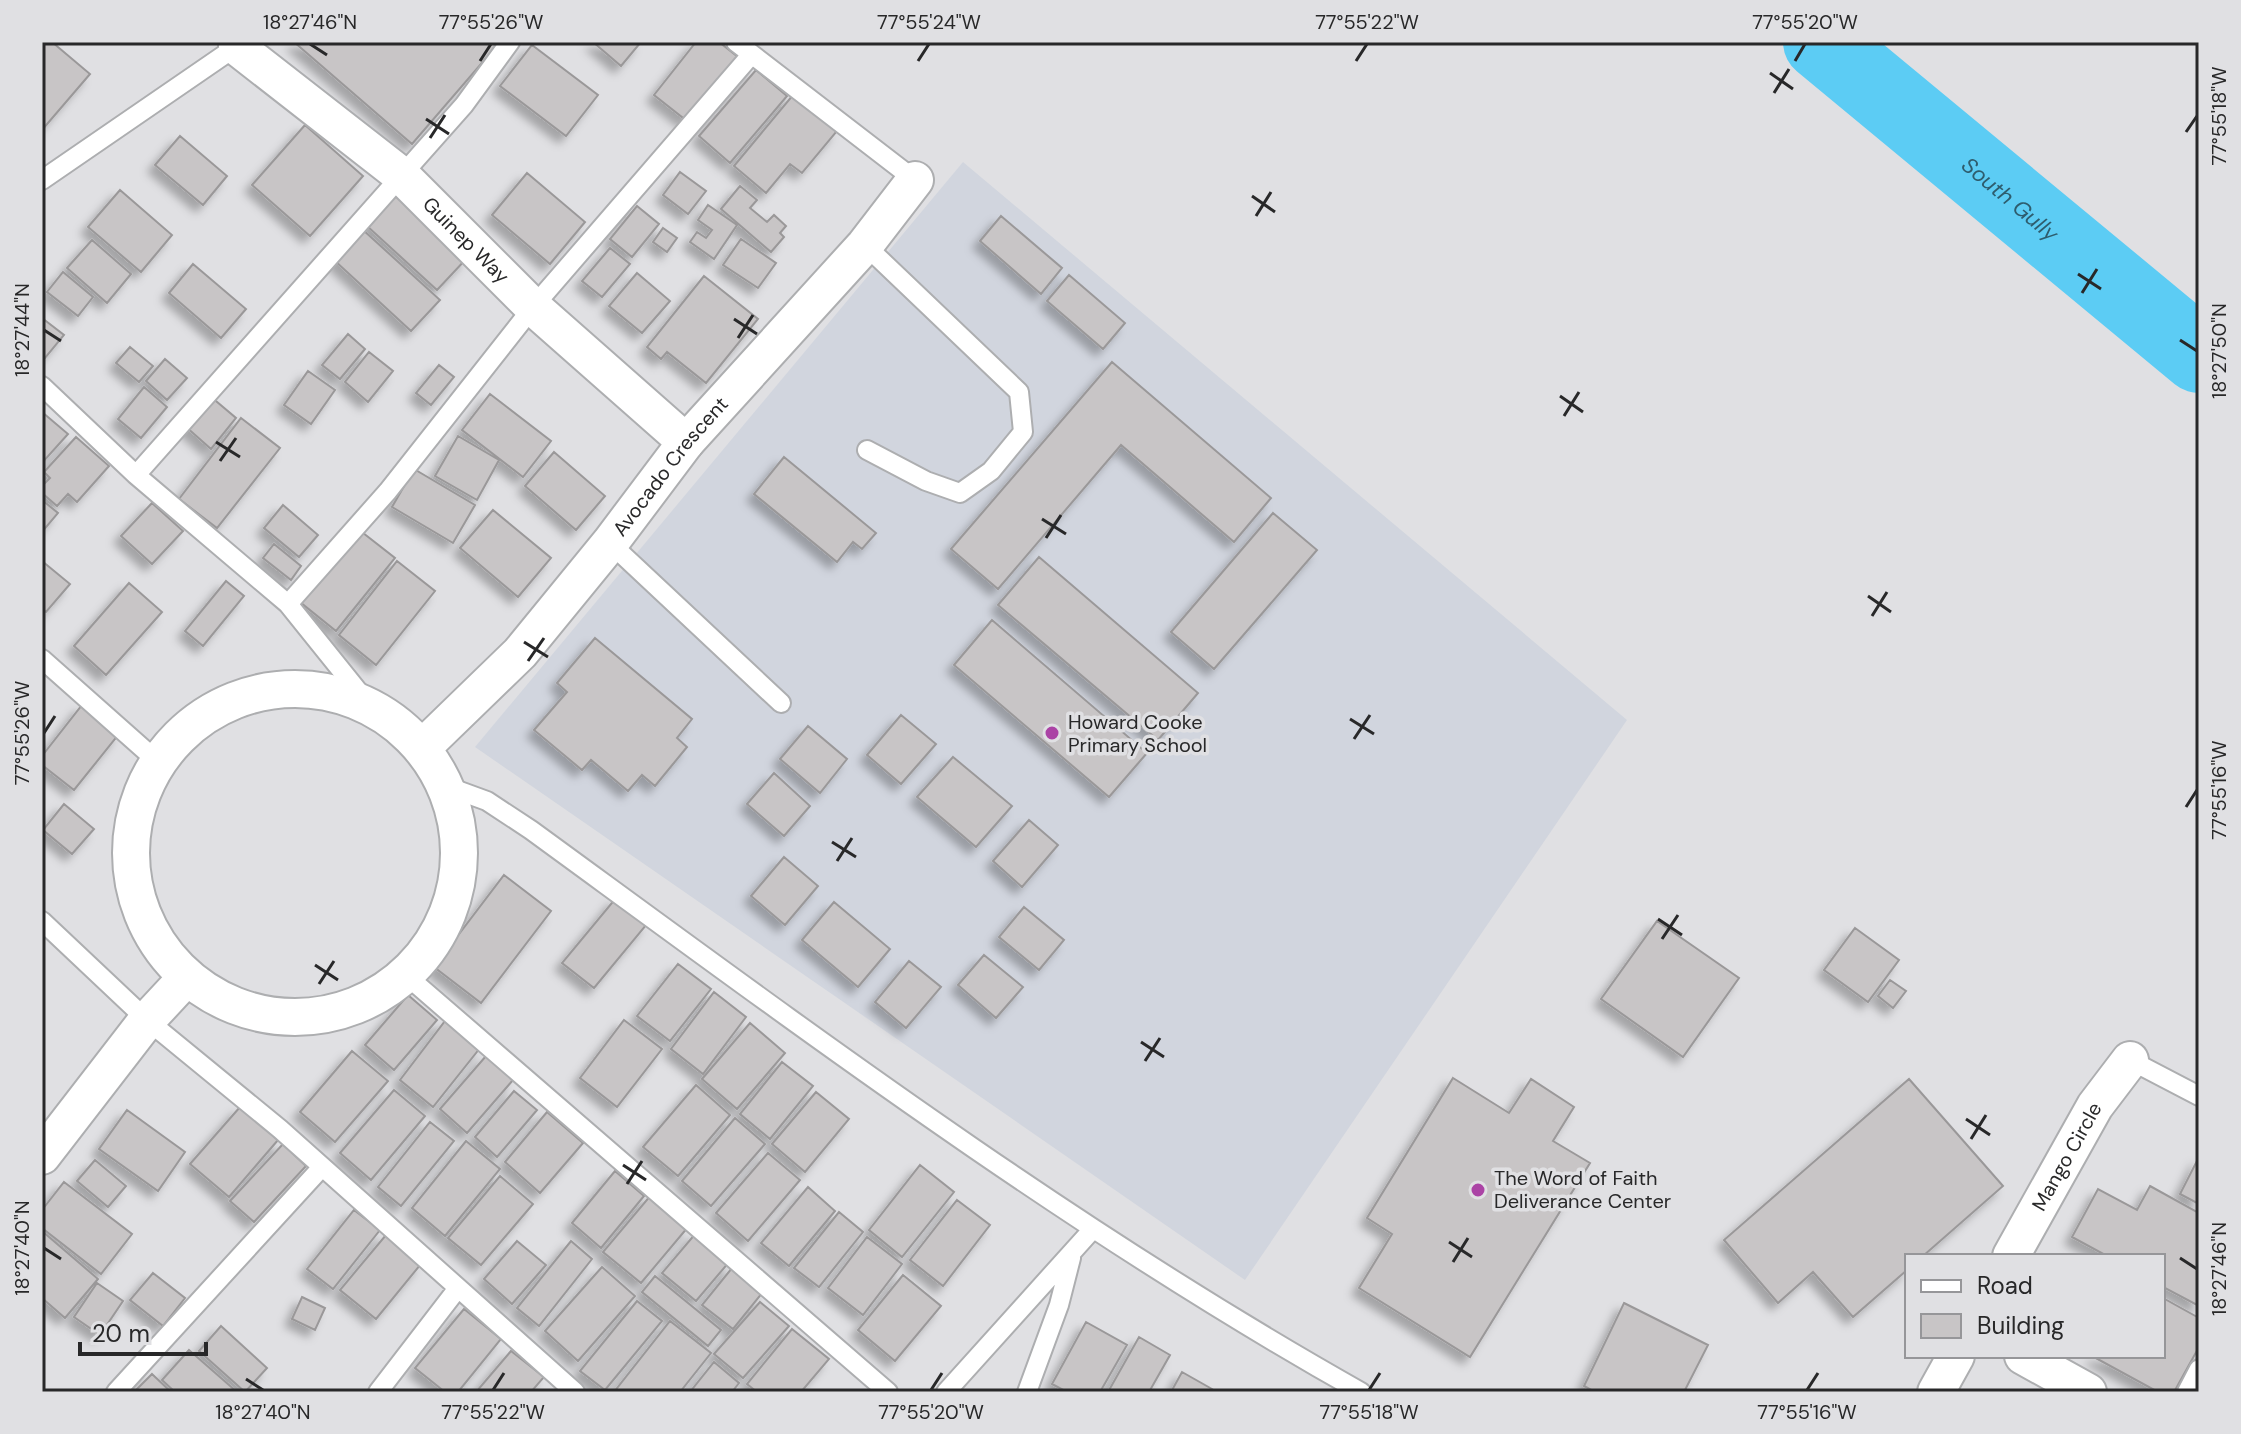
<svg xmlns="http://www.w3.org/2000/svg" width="2241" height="1434" font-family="'DM Sans',sans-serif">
  <defs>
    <filter id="shadow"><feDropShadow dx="-7" dy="7" stdDeviation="4" flood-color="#0004"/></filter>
  </defs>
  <rect width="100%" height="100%" fill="#e0e0e3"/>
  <path fill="#d1d5de" d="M 963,162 L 1627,720 L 1245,1280 L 475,747 Z"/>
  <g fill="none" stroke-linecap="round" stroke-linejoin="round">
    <path stroke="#5cccf4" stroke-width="76" id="s1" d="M 1821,42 L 2199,355"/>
  </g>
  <path fill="#c8c5c6" stroke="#9a9899" stroke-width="2" filter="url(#shadow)" d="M 42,42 L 52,42 L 90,74 L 42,130 Z
    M 294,42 L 500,42 L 412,144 Z
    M 593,42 L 641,42 L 621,66 Z
    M 696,42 L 719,42 L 738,57 L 687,121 L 654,95 Z
    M 532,45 L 598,95 L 566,136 L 500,86 Z
    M 756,70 L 787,96 L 730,163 L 699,136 Z
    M 793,95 L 837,131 L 802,173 L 790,164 L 766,193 L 734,166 Z
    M 305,125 L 363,176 L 310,236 L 252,185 Z
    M 180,136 L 227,176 L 203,205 L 155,165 Z
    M 680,172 L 706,191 L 688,214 L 663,195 Z
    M 527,173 L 585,222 L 550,264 L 492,215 Z
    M 740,186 L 757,200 L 750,208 L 767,222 L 774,215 L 786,226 L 780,233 L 784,237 L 771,252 L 721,209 Z
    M 120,190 L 172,235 L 141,272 L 88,227 Z
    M 397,194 L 467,258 L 437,290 L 367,226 Z
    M 708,205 L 737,225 L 714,259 L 690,242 L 697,232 L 706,238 L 712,230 L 698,220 Z
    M 637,206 L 659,224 L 632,257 L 610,239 Z
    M 1001,216 L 1062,268 L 1041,294 L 980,241 Z
    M 663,228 L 677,238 L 667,252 L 653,242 Z
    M 362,229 L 440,300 L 411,331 L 334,260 Z
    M 741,239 L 776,263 L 758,288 L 723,265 Z
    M 92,240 L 131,274 L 107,303 L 67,268 Z
    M 610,248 L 630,264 L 602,297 L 582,281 Z
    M 193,264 L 246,309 L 221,338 L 169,293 Z
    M 63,272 L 93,297 L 78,316 L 47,292 Z
    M 637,273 L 670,301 L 642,333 L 609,306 Z
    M 1069,275 L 1125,323 L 1103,349 L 1047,301 Z
    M 704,276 L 758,319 L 706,383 L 667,352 L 661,359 L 647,347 Z
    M 42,318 L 64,335 L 45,358 L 42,356 Z
    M 348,334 L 365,349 L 340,379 L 322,365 Z
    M 130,347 L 153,366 L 139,382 L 116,363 Z
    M 369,352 L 393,371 L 368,402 L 345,382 Z
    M 165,359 L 187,378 L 167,400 L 146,381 Z
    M 1112,362 L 1271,498 L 1234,542 L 1121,445 L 998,589 L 951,549 Z
    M 439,365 L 454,377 L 431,405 L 416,393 Z
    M 308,371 L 335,390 L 311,424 L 284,405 Z
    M 144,387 L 167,407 L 141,438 L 118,419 Z
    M 490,394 L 551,441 L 523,477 L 462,430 Z
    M 210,396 L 236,418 L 211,449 L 185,426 Z
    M 42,412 L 68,434 L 42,463 Z
    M 241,418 L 280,448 L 217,528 L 179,499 Z
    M 458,436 L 499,460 L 477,500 L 435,476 Z
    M 76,437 L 109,466 L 77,502 L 68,494 L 57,506 L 42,493 L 42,486 L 50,478 L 44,472 Z
    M 554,452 L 605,496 L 576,530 L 525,486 Z
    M 784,457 L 876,533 L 862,549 L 853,542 L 837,562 L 754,494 Z
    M 414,469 L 475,505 L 453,543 L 392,507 Z
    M 42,500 L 58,513 L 42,532 Z
    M 152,503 L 183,531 L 152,564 L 121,536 Z
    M 283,505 L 318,535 L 299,557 L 264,528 Z
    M 493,510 L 551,558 L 518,597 L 460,548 Z
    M 1273,513 L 1317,550 L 1214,669 L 1171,632 Z
    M 358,529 L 395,558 L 336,631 L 300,602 Z
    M 274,544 L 301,566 L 291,580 L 263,558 Z
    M 1039,557 L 1198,693 L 1158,740 L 998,605 Z
    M 42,561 L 70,584 L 46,612 L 42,609 Z
    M 397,561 L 435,591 L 376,665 L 339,635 Z
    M 226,581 L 244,596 L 203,646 L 185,631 Z
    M 129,583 L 162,612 L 106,675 L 74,646 Z
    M 992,620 L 1147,753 L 1109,797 L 954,665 Z
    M 595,638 L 692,719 L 677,738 L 687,747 L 655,786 L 642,775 L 628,791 L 591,760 L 582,770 L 534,730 L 567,692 L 557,683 Z
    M 82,705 L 119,734 L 74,790 L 42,765 L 42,756 Z
    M 901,715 L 936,744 L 901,784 L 867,755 Z
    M 808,726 L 847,759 L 820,793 L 780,759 Z
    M 953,757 L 1012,806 L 976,847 L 917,797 Z
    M 774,773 L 810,806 L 784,836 L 747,804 Z
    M 64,804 L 94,829 L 72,854 L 43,830 Z
    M 1029,820 L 1058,845 L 1022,887 L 993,861 Z
    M 784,857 L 818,886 L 785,925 L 751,896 Z
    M 504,875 L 551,911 L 481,1003 L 434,967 Z
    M 616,898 L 647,924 L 594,988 L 562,963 Z
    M 834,902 L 890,949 L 858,987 L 802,940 Z
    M 1024,907 L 1064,940 L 1039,970 L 999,937 Z
    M 1657,921 L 1739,978 L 1683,1057 L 1601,999 Z
    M 1855,928 L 1899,960 L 1868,1002 L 1824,970 Z
    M 984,955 L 1023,987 L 996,1018 L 958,985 Z
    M 909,961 L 941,987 L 906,1028 L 875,1002 Z
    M 678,964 L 711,989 L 670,1041 L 637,1016 Z
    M 1890,980 L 1906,991 L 1893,1008 L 1878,996 Z
    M 714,992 L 746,1017 L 703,1074 L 671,1049 Z
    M 408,995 L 437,1020 L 394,1070 L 365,1045 Z
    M 624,1020 L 662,1049 L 617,1107 L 580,1078 Z
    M 445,1021 L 480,1048 L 433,1107 L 400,1080 Z
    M 750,1023 L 785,1053 L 737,1109 L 702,1079 Z
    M 352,1051 L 388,1081 L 335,1142 L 300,1112 Z
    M 486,1056 L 513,1080 L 467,1133 L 440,1109 Z
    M 782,1062 L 813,1086 L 770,1139 L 740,1114 Z
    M 1453,1078 L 1509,1113 L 1531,1079 L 1574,1107 L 1553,1141 L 1590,1163 L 1470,1357 L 1359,1288 L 1392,1234 L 1367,1218 Z
    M 1909,1079 L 2003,1186 L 1923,1256 L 1907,1256 L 1907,1270 L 1853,1317 L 1813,1272 L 1778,1303 L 1724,1240 Z
    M 696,1085 L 730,1115 L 678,1176 L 643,1147 Z
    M 394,1090 L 425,1116 L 371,1180 L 340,1153 Z
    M 514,1091 L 537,1110 L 497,1157 L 475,1137 Z
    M 816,1092 L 849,1119 L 805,1172 L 772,1144 Z
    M 240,1107 L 278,1140 L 229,1197 L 190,1164 Z
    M 127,1110 L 185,1152 L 158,1191 L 99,1149 Z
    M 547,1112 L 583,1143 L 540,1193 L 505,1162 Z
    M 735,1118 L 765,1144 L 711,1206 L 682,1181 Z
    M 430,1122 L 454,1141 L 401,1206 L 378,1187 Z
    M 466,1141 L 500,1169 L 445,1236 L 412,1208 Z
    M 283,1144 L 306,1166 L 254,1222 L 230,1201 Z
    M 768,1153 L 800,1180 L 748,1241 L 716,1213 Z
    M 2199,1157 L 2199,1204 L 2180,1194 Z
    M 95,1160 L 126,1186 L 108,1207 L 77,1181 Z
    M 920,1165 L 954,1192 L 902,1257 L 869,1230 Z
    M 615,1171 L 644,1196 L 601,1248 L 572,1223 Z
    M 500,1176 L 533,1204 L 481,1265 L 448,1238 Z
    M 64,1182 L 132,1234 L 101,1274 L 42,1228 L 42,1210 Z
    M 2150,1186 L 2199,1213 L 2199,1306 L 2163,1287 L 2163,1256 L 2107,1256 L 2072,1237 L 2098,1189 L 2137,1210 Z
    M 808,1187 L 835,1211 L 789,1266 L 761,1243 Z
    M 651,1195 L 688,1227 L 641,1283 L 603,1252 Z
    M 957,1200 L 990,1225 L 943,1286 L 910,1260 Z
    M 354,1210 L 380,1230 L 333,1289 L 307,1269 Z
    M 839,1212 L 863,1232 L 819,1287 L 794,1268 Z
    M 42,1231 L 98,1279 L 65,1318 L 42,1298 Z
    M 696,1233 L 730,1261 L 696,1301 L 662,1273 Z
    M 386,1235 L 421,1264 L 376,1319 L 340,1290 Z
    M 867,1237 L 902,1264 L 863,1315 L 828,1288 Z
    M 517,1241 L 546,1265 L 512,1304 L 484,1279 Z
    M 571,1241 L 592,1259 L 539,1326 L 517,1308 Z
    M 602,1267 L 635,1296 L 578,1361 L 545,1331 Z
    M 732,1268 L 763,1292 L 733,1329 L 702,1305 Z
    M 153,1273 L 185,1298 L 163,1326 L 130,1300 Z
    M 903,1275 L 941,1306 L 895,1361 L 858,1330 Z
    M 655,1276 L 721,1330 L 708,1346 L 642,1292 Z
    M 97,1283 L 123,1301 L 100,1335 L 74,1317 Z
    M 302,1297 L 325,1308 L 315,1330 L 292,1319 Z
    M 2163,1298 L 2199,1318 L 2199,1347 L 2174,1392 L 2158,1392 L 2092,1356 L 2163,1356 Z
    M 637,1301 L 662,1321 L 605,1390 L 580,1371 Z
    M 760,1302 L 789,1326 L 743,1378 L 714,1354 Z
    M 1624,1303 L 1708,1345 L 1684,1392 L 1595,1392 L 1584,1386 Z
    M 464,1309 L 501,1339 L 458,1392 L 445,1392 L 415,1368 Z
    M 670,1321 L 711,1353 L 680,1392 L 614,1392 Z
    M 1086,1322 L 1127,1345 L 1100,1392 L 1067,1392 L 1052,1384 Z
    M 221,1326 L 267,1368 L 245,1392 L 199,1351 Z
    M 792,1329 L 829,1359 L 801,1392 L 757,1392 L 747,1384 Z
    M 1139,1337 L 1170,1355 L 1149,1392 L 1108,1392 Z
    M 189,1350 L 237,1392 L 175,1392 L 162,1380 Z
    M 511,1351 L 544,1377 L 531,1392 L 476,1392 Z
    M 714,1362 L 739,1383 L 732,1392 L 690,1392 Z
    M 1182,1372 L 1212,1389 L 1210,1392 L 1171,1392 Z
    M 152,1374 L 171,1392 L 134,1392 Z"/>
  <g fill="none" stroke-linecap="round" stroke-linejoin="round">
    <g stroke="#adaeb0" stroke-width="22">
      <path id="lane" d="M 736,42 L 915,180
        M 42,180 L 240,44
        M 865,245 L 1019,392 L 1023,432 L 991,471 L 960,493 L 926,481 L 867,450
        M 42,386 L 136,475 L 464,105 L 510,42
        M 136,475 L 288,604 L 370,706
        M 610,543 L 781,703
        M 288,604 L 388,491 L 533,307 L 751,55
        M 42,659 L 157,761
        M 446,786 L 487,801 L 531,830 C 801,1027 1069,1228 1361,1392
        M 42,921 L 147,1020 L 280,1129 L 575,1392
        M 407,976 L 888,1392
        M 2130,1060 L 2199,1096
        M 116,1392 L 322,1167
        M 378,1392 L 458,1288
        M 946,1392 L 1092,1230
        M 1027,1392 L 1059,1305 L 1071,1258
        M 2187,1392 L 2199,1369"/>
    </g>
    <g stroke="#adaeb0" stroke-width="40">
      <g id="street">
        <path id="s2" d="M 237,47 L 401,175 L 533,307 L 686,442"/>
        <circle cx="295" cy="853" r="164"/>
        <path id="s3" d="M 422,748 L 520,653 L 610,543 L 686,442 L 865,245 L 915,180"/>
        <path d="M 42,1156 L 147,1020 L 187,977"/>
        <path id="s4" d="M 2011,1256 L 2095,1106 L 2130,1060"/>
        <path d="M 2023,1356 L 2088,1392"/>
        <path d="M 1936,1392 L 1956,1356"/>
      </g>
    </g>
    <use href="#lane" stroke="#fff" stroke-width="18"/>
    <use href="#street" stroke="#fff" stroke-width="36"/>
  </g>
  <path fill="none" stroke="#282829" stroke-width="3" d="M 310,44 L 327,55M 480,61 L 491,44M 918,61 L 929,44M 1356,61 L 1367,44M 1795,61 L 1805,44M 1770,73 L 1793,89M 1774,93 L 1789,69M 426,119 L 449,134M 2186,132 L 2197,116M 430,138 L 445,115M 1252,196 L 1275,212M 1256,216 L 1271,192M 2078,274 L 2101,289M 2082,293 L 2097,269M 734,319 L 757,334M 44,330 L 61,341M 738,338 L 753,315M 2180,340 L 2197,351M 1560,396 L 1583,412M 1564,416 L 1579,392M 216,442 L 240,457M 220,461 L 236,438M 1042,519 L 1066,534M 1046,538 L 1061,515M 1868,596 L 1891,612M 1872,616 L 1887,592M 524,642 L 548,657M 528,661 L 544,638M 1350,719 L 1374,734M 44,733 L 55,716M 1354,739 L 1370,715M 2186,807 L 2197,790M 832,842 L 856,857M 837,861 L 852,838M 1658,919 L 1682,935M 1662,939 L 1678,915M 315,965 L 338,980M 319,984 L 334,961M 1141,1042 L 1164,1057M 1145,1061 L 1160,1038M 1966,1119 L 1990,1135M 1971,1139 L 1986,1115M 623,1165 L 646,1180M 627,1184 L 642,1161M 1449,1242 L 1472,1257M 44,1248 L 61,1259M 2180,1258 L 2197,1269M 1453,1262 L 1468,1238M 246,1379 L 263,1390M 493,1390 L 504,1373M 931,1390 L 942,1373M 1369,1390 L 1380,1373M 1807,1390 L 1818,1373"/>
  <g fill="#ab43a5" stroke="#e0e0e3" stroke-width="3">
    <circle cx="1052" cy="733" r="8"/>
    <circle cx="1478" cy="1190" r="8"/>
  </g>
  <g text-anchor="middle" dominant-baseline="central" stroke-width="7" stroke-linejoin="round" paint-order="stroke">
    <g font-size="20" fill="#282829" stroke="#e0e0e3">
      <text stroke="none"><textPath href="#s2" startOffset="300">Guinep Way</textPath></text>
      <text stroke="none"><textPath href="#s3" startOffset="376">Avocado Crescent</textPath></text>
      <text stroke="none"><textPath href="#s4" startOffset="114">Mango Circle</textPath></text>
    </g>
    <g font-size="20" fill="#282829" stroke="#e0e0e3" text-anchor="start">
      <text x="1068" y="722">Howard Cooke<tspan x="1068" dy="23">Primary School</tspan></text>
      <text x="1494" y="1178">The Word of Faith<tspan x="1494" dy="23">Deliverance Center</tspan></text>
    </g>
    <g font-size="22" font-style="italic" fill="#2e5d6e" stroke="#e0e0e3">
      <text stroke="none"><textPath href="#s1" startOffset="246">South Gully</textPath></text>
    </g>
  </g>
  <rect width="2241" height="1434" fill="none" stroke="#e0e0e3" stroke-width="88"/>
  <rect x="1905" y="1254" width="260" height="104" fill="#e0e0e3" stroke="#969699" stroke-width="2"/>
  <rect x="1921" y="1280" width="40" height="12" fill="#ffffff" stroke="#969699" stroke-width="2"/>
  <text x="1977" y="1294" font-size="24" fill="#282829">Road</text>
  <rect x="1921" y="1314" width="40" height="24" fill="#c8c5c6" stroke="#969699" stroke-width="2"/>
  <text x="1977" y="1334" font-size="24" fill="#282829">Building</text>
  <path d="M80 1342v12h126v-12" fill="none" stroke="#282829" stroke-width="4"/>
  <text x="92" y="1342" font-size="24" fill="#282829" stroke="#e0e0e3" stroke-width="6" paint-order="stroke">20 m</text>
  <rect x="44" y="44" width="2153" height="1346" fill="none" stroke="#282829" stroke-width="3"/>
  <g font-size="20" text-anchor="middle" fill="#282829">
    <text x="310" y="29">18°27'46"N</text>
    <text x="491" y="29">77°55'26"W</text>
    <text x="929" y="29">77°55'24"W</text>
    <text x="1367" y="29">77°55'22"W</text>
    <text x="1805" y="29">77°55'20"W</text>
    <text transform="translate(2219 116) rotate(-90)" y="7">77°55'18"W</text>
    <text transform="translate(22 330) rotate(-90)" y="7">18°27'44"N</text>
    <text transform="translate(2219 351) rotate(-90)" y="7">18°27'50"N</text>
    <text transform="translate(22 733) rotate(-90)" y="7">77°55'26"W</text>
    <text transform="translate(2219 790) rotate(-90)" y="7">77°55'16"W</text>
    <text transform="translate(22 1248) rotate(-90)" y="7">18°27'40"N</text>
    <text transform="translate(2219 1269) rotate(-90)" y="7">18°27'46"N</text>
    <text x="263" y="1419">18°27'40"N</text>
    <text x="493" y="1419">77°55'22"W</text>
    <text x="931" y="1419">77°55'20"W</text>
    <text x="1369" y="1419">77°55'18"W</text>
    <text x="1807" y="1419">77°55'16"W</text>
  </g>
</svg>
